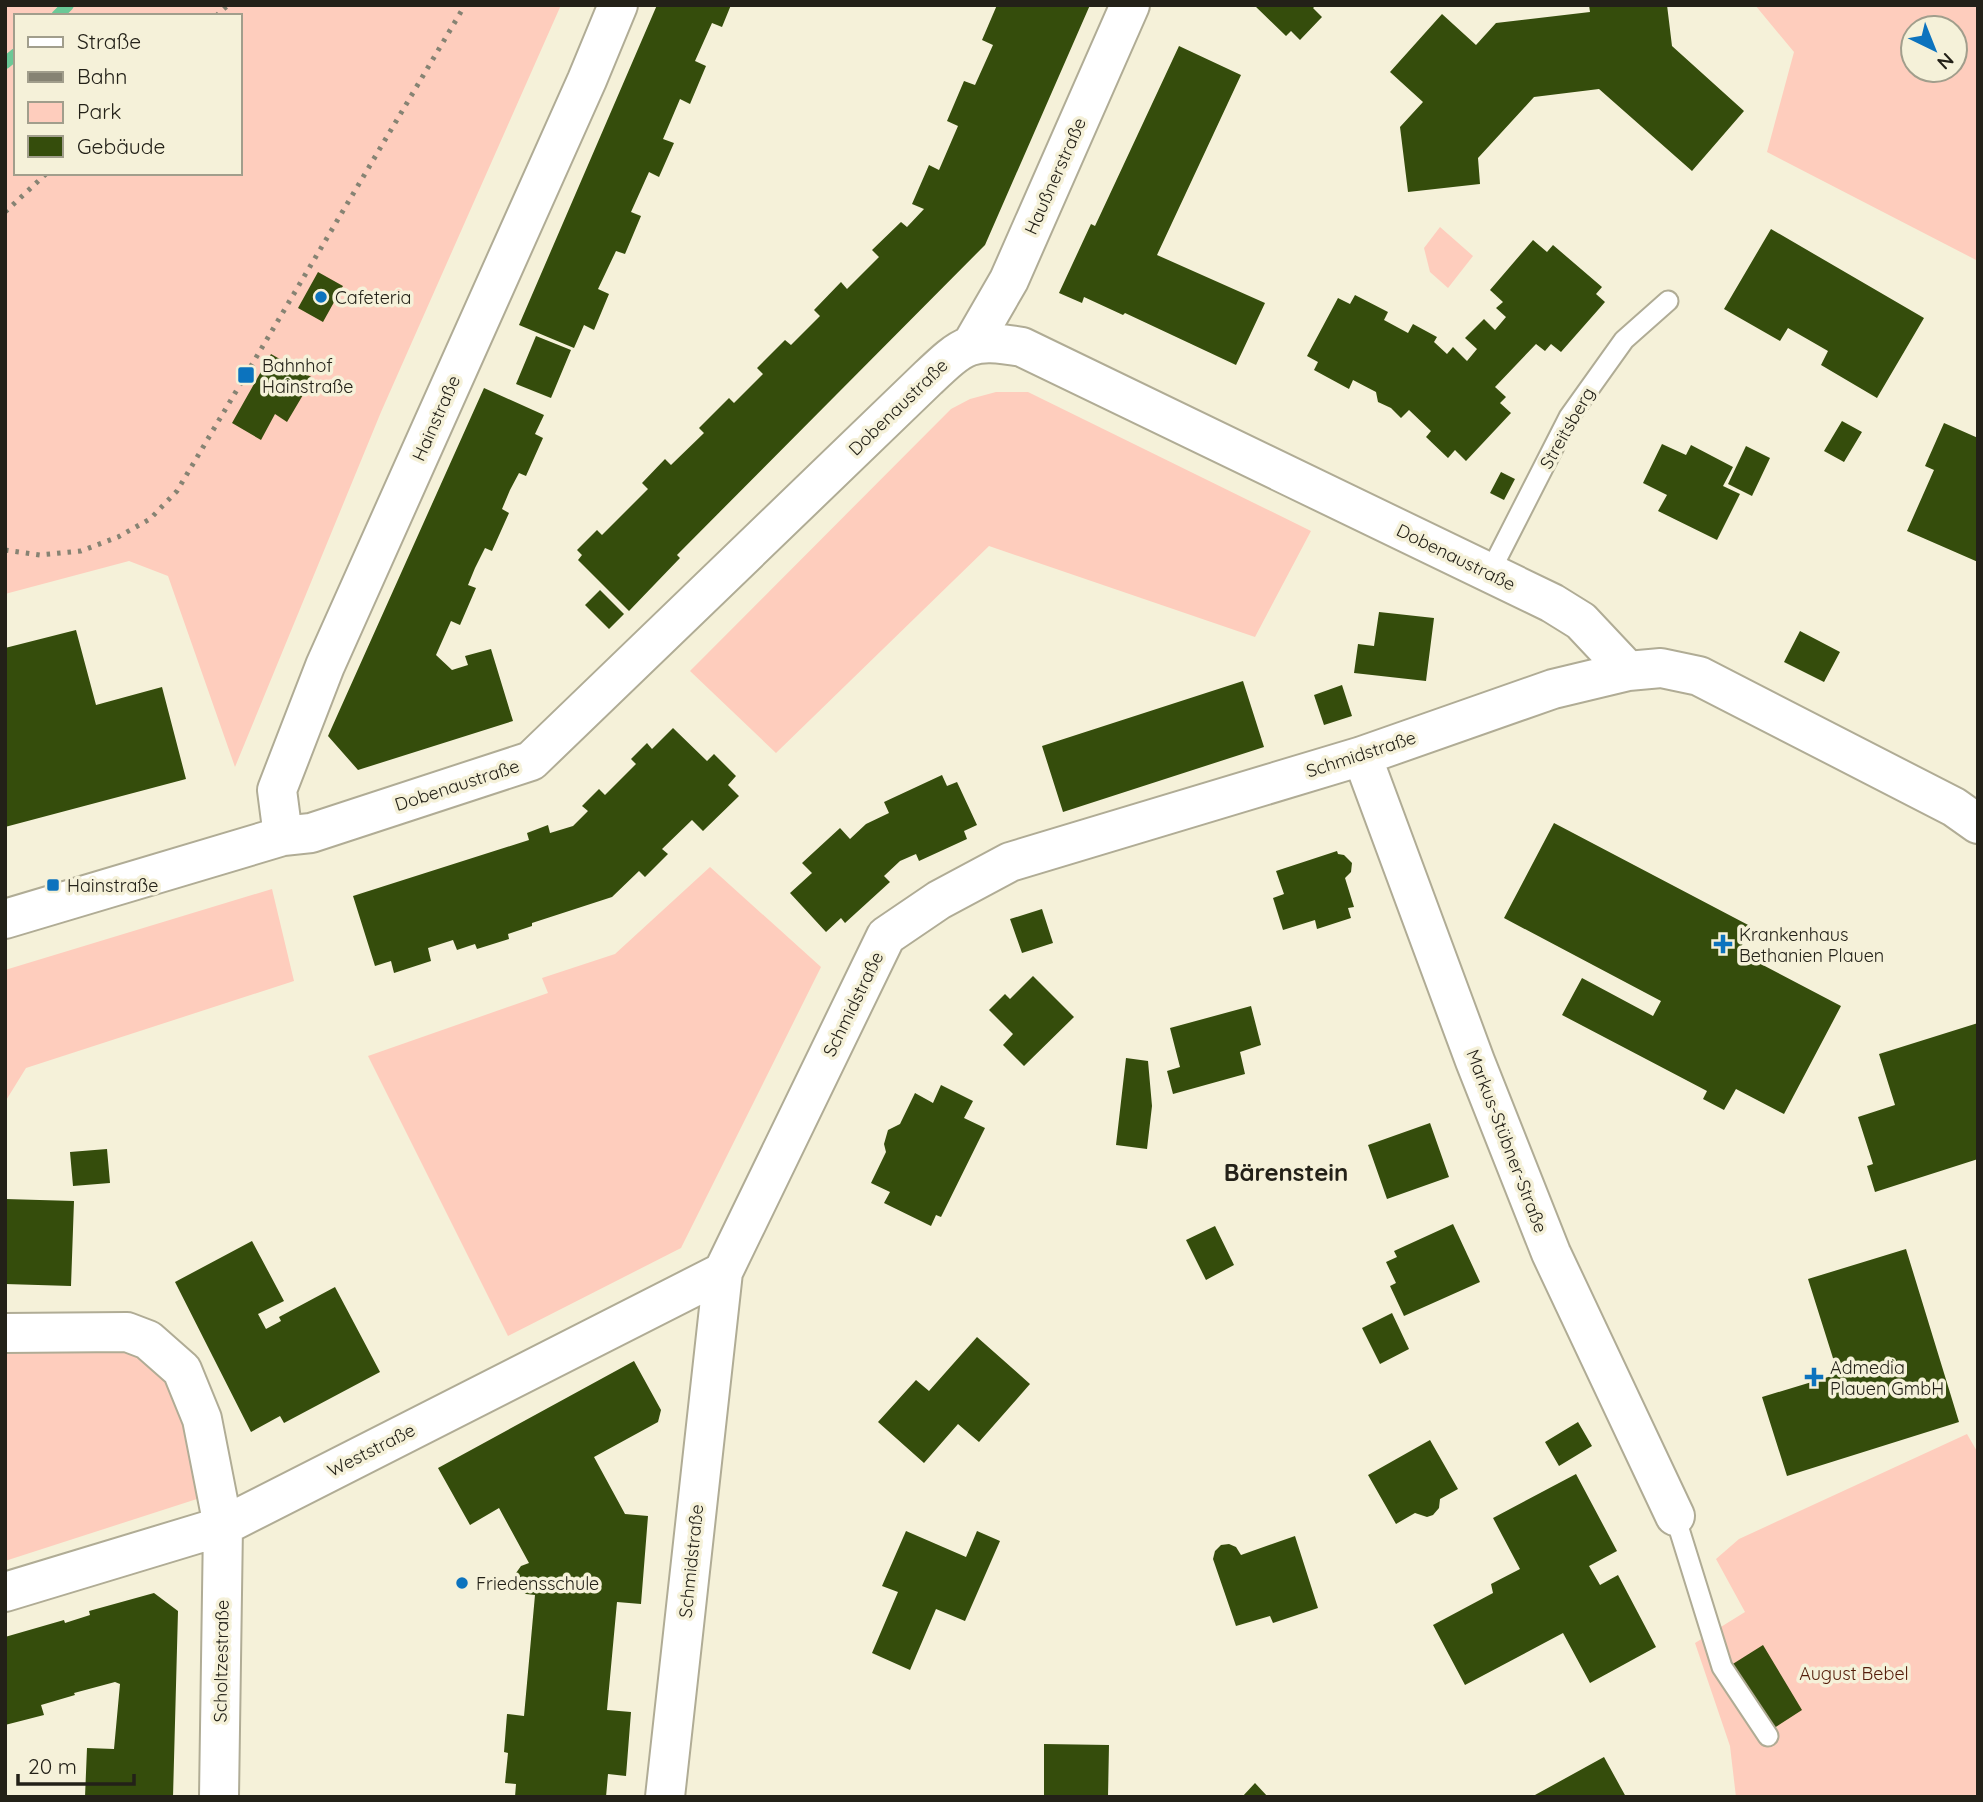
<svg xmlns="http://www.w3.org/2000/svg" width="1983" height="1802" font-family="Quicksand,sans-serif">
  <rect width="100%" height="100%" fill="#f5f1d9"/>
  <path fill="#fecdbd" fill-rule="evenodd" d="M 5,5 L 561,5 L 381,412 L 235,767 L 168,576 L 129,561 L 5,594 ZM 16,16 L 240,16 L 240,173 L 16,173 Z
    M 1755,5 L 1978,5 L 1978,261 L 1767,152 L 1794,52 ZM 1955,28 L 1955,70 L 1913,70 L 1913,28 Z
    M 1440,227 L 1473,256 L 1448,288 L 1430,272 L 1424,248 Z
    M 996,392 L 1028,392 L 1311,531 L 1255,637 L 989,546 L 776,753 L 690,671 L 951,409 L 970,399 Z
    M 710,867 L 821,967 L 681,1248 L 508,1336 L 368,1056 L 548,993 L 542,978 L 615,954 Z
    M 272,889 L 294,981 L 26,1068 L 5,1102 L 5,970 Z
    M 5,1346 L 137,1347 L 165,1374 L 186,1419 L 200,1498 L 5,1561 Z
    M 1967,1434 L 1978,1453 L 1978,1797 L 1736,1797 L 1730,1746 L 1695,1643 L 1745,1612 L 1716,1559 L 1739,1539 Z"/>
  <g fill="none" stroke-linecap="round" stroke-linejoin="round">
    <path stroke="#6bc997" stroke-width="12" d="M 57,16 L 68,5
      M 5,63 L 16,54"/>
  </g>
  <path fill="#354d0c" d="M 657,5 L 731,5 L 722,27 L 712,23 L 695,61 L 706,66 L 690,104 L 680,99 L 663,139 L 674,143 L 659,177 L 649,172 L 631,212 L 641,216 L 625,254 L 616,251 L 598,289 L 609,294 L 594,330 L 584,325 L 574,348 L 519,325 Z
    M 997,5 L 1090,5 L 985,245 L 677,555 L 680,558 L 629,611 L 578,560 L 582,555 L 577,550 L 597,530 L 602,535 L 648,489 L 642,483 L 665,459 L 671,465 L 704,433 L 699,428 L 729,398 L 734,403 L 763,374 L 757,368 L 785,340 L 791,345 L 820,316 L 814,310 L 841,282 L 847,289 L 879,257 L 872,250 L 901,222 L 907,227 L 924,209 L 912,204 L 929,165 L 939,170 L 958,126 L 947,121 L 964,81 L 975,85 L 993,45 L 982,40 Z
    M 1254,5 L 1316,5 L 1313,8 L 1322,17 L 1300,40 L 1291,31 L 1286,36 Z
    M 1589,5 L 1667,5 L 1672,46 L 1744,111 L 1692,171 L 1599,89 L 1534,97 L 1478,158 L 1480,184 L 1408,192 L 1400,127 L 1423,102 L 1390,72 L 1442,14 L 1476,45 L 1496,23 L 1590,12 Z
    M 1179,46 L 1241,75 L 1157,255 L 1265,303 L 1236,365 L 1125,313 L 1123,315 L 1084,297 L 1082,303 L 1059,293 L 1091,224 L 1095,226 Z
    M 1771,229 L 1924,318 L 1877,398 L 1821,365 L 1828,351 L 1788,328 L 1780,341 L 1724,309 Z
    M 1533,240 L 1547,252 L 1553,245 L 1602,287 L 1596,294 L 1605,302 L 1561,352 L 1551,344 L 1545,351 L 1536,344 L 1495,387 L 1506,397 L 1500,403 L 1511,413 L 1466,461 L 1455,450 L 1448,458 L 1426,437 L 1431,431 L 1409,410 L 1401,418 L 1391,408 L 1378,402 L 1376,392 L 1353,380 L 1349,389 L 1314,370 L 1318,362 L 1307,356 L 1338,298 L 1350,304 L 1355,295 L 1388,312 L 1384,320 L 1408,333 L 1413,324 L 1437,337 L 1434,342 L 1447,354 L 1453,347 L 1467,361 L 1477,349 L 1465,338 L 1484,319 L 1495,330 L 1506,317 L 1496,308 L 1503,302 L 1490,290 Z
    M 318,272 L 343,286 L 323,322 L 298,308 Z
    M 536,336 L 571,350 L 551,398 L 516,384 Z
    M 271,354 L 313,378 L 287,422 L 275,414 L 261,440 L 232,423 Z
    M 484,388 L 544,415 L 535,434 L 543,438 L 526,476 L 519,473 L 510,490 L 502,509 L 509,513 L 492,551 L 485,548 L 475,568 L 468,585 L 476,588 L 460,625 L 451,621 L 436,655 L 452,670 L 468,665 L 465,656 L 491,649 L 513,721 L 358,770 L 328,736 Z
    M 1842,421 L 1862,432 L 1844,462 L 1824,451 Z
    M 1944,423 L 1978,438 L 1978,562 L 1907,531 L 1934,470 L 1925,466 Z
    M 1662,444 L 1686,455 L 1691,445 L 1733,467 L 1723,486 L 1740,494 L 1717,540 L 1658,511 L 1667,495 L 1643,483 Z
    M 1746,446 L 1770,458 L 1752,496 L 1728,484 Z
    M 1501,472 L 1515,479 L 1504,500 L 1490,493 Z
    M 600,590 L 624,614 L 609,629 L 585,605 Z
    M 1379,612 L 1434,618 L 1426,681 L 1354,673 L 1358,644 L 1374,646 Z
    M 76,630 L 96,705 L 162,687 L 186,779 L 5,827 L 5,648 Z
    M 1800,631 L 1840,652 L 1824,682 L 1784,662 Z
    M 1243,681 L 1264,747 L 1063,812 L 1042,746 Z
    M 1342,685 L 1352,716 L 1324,725 L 1314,695 Z
    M 673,728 L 707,761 L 714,754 L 736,776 L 728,785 L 739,796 L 703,831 L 692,820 L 662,849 L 668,854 L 645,877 L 639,871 L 612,897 L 532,923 L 532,926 L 508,934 L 509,939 L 477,949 L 475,944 L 457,950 L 453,940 L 428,948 L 431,961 L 394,973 L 391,961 L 375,966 L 353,896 L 529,840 L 527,833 L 548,825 L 550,833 L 573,826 L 588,811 L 582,806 L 599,789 L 605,795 L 636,764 L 631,759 L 647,743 L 652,749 Z
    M 942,775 L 947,786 L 957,782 L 977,825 L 964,831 L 967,839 L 919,861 L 916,854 L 900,861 L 884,876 L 890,882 L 845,923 L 841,918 L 826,932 L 790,893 L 812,873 L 802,863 L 840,828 L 850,839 L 866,824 L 889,813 L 884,802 Z
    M 1554,823 L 1752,927 L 1738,952 L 1841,1006 L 1784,1114 L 1736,1089 L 1724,1110 L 1703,1099 L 1707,1091 L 1562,1015 L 1582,978 L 1653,1016 L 1661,1001 L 1504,918 Z
    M 1337,851 L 1338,854 L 1344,855 L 1352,863 L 1351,872 L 1345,878 L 1354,907 L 1348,908 L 1351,918 L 1317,929 L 1315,920 L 1283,930 L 1273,898 L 1284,894 L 1276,871 Z
    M 1042,909 L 1053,943 L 1022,953 L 1010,919 Z
    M 1033,976 L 1074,1017 L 1024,1066 L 1003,1045 L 1013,1034 L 989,1010 L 1005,994 L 1010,999 Z
    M 1251,1006 L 1261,1045 L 1240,1052 L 1245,1074 L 1173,1094 L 1167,1071 L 1180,1067 L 1170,1028 Z
    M 1978,1023 L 1978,1159 L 1875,1192 L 1867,1166 L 1873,1164 L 1858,1117 L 1895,1105 L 1879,1054 Z
    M 1126,1058 L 1148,1061 L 1152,1106 L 1147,1149 L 1116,1145 Z
    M 941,1085 L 973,1101 L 964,1118 L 985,1128 L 941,1217 L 936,1215 L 931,1226 L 884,1203 L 890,1192 L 871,1183 L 886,1152 L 884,1144 L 888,1130 L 900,1124 L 915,1093 L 933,1103 Z
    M 1430,1123 L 1449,1177 L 1387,1199 L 1368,1145 Z
    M 107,1149 L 110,1183 L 73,1186 L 70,1152 Z
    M 5,1199 L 74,1201 L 71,1286 L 5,1284 Z
    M 1453,1224 L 1480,1282 L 1404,1316 L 1390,1286 L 1396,1283 L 1386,1262 L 1397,1257 L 1394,1251 Z
    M 1215,1226 L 1234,1265 L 1206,1280 L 1186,1240 Z
    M 252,1241 L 284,1301 L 258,1314 L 266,1329 L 281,1321 L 279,1317 L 335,1287 L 380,1372 L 284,1423 L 280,1416 L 251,1432 L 175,1282 Z
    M 1906,1249 L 1959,1422 L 1787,1476 L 1762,1397 L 1838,1374 L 1808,1279 Z
    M 1392,1313 L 1409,1349 L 1380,1364 L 1362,1328 Z
    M 977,1337 L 1030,1384 L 979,1442 L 958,1424 L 924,1463 L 878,1422 L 916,1380 L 929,1391 Z
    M 634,1361 L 661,1410 L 658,1422 L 594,1457 L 625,1514 L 648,1516 L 641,1604 L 617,1602 L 607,1710 L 631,1712 L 626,1776 L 608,1774 L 606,1797 L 515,1797 L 516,1784 L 505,1783 L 508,1753 L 504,1752 L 507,1714 L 524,1716 L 535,1595 L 526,1594 L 519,1589 L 515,1581 L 516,1573 L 521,1566 L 529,1563 L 499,1508 L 470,1525 L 438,1468 Z
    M 1578,1422 L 1592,1446 L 1559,1466 L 1545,1442 Z
    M 1430,1440 L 1458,1489 L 1440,1499 L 1439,1508 L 1433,1515 L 1427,1517 L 1415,1513 L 1396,1524 L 1368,1475 Z
    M 1576,1474 L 1617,1551 L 1589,1566 L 1600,1585 L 1618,1575 L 1656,1647 L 1590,1683 L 1563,1633 L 1465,1685 L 1433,1625 L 1493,1593 L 1491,1584 L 1520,1569 L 1493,1518 Z
    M 906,1531 L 966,1557 L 977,1531 L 1000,1541 L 965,1621 L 936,1609 L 910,1670 L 872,1653 L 898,1592 L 882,1586 Z
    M 1295,1536 L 1318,1608 L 1273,1623 L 1270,1616 L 1236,1626 L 1213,1559 L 1215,1551 L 1221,1545 L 1229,1544 L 1236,1547 L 1241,1555 Z
    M 154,1593 L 178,1611 L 173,1797 L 85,1797 L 87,1748 L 114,1749 L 120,1684 L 115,1682 L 74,1693 L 75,1695 L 41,1705 L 44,1715 L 5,1725 L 5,1637 L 64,1620 L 65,1623 L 90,1615 L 89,1611 Z
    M 1763,1645 L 1802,1710 L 1768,1732 L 1728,1667 Z
    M 1044,1744 L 1109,1745 L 1108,1797 L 1044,1797 Z
    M 1604,1757 L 1626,1797 L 1536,1797 L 1535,1795 Z
    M 1255,1783 L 1268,1797 L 1242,1797 Z"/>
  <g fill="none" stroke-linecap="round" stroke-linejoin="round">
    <g stroke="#b0ac95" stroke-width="23">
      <path id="lane" d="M 1489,574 L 1569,417 L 1624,340 L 1668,301
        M 1675,1516 L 1722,1667 L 1768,1736"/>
    </g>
    <g stroke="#b0ac95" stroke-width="42">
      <path id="street" d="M 972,344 L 1009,280 L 1130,5
        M 1362,756 L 1475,1061 L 1551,1253 L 1675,1516
        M 283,836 L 277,790 L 325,666 L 587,80 L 618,5
        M 5,919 L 283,836 L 311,833 L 531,761 L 927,379 C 964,344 970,338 1022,347 L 1552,603 L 1581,621 L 1628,671
        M 5,1333 L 127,1332 L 148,1340 L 182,1370 L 202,1419 L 223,1526 L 219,1797
        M 5,1592 L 223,1526 L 723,1272
        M 665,1797 L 723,1272 L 886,936 L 939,900 L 1010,862 L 1362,756 L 1553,689 L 1628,671 L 1661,668 L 1699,676 L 1954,807 L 1978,824"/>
    </g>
    <use href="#lane" stroke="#fff" stroke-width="19"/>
    <use href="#street" stroke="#fff" stroke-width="38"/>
    <path stroke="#868373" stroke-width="5" stroke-dasharray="3.5 7" stroke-linecap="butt" d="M 216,16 L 228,5
      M 5,212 L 47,173
      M 5,550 L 40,555 L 81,551 L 118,537 L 150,519 L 177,491 L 465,5"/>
  </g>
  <g fill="#0c73be" stroke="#f5f1d9" stroke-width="2.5">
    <circle cx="321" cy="297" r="7"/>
    <rect x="237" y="366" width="18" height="18" rx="3.5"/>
    <rect x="46" y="878" width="14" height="14" rx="3.5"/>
    <path d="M1719.5 933.5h7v7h7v7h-7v7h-7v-7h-7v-7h7z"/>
    <path d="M1810.5 1366.5h7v7h7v7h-7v7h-7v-7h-7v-7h7z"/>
    <circle cx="462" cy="1583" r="7"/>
  </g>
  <g text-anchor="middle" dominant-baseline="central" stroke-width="7" stroke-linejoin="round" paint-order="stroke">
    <g font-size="18" fill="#232118" stroke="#f5f1d9">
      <text transform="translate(1055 176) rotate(-66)">Haußnerstraße</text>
      <text transform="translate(898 407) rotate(-44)">Dobenaustraße</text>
      <text transform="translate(436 418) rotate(-66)">Hainstraße</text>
      <text transform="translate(1567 428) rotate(-60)">Streitsberg</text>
      <text transform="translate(1456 557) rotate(26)">Dobenaustraße</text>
      <text transform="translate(1361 754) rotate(-18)">Schmidstraße</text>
      <text transform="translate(457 785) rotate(-18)">Dobenaustraße</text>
      <text transform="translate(853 1004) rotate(-64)">Schmidstraße</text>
      <text transform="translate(1507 1141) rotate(69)">Markus-Stübner-Straße</text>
      <text transform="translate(371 1450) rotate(-27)">Weststraße</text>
      <text transform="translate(691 1561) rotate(-84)">Schmidstraße</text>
      <text transform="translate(221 1661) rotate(-89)">Scholtzestraße</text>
    </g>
    <g font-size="18" fill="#232118" stroke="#f5f1d9" text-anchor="start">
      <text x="335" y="297">Cafeteria</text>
      <text x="262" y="365">Bahnhof<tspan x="262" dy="21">Hainstraße</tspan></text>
      <text x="67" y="885">Hainstraße</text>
      <text x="1739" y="934">Krankenhaus<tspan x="1739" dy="21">Bethanien Plauen</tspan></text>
      <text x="1830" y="1367">Admedia<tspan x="1830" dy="21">Plauen GmbH</tspan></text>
      <text x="476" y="1583">Friedensschule</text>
    </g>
    <g font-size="18" fill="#531c08" stroke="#f5f1d9">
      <text x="1854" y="1673">August Bebel</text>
    </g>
    <g font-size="24" font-weight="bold" fill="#232118" stroke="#f5f1d9">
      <text x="1286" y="1172">Bärenstein</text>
    </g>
  </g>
  <rect width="1983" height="1802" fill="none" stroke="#232118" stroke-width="14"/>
  <rect x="14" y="14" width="228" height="161" fill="#f5f1d9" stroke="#a19e8c" stroke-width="2"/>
  <rect x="28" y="37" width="35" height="10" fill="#ffffff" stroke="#a19e8c" stroke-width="2"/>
  <text x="77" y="49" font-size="21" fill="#232118">Straße</text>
  <rect x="28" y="72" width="35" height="10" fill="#868373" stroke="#a19e8c" stroke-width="2"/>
  <text x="77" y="84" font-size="21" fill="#232118">Bahn</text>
  <rect x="28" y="102" width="35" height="21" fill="#fecdbd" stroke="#a19e8c" stroke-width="2"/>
  <text x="77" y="119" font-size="21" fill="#232118">Park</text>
  <rect x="28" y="136" width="35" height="21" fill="#354d0c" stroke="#a19e8c" stroke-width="2"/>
  <text x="77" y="154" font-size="21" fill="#232118">Gebäude</text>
  <g transform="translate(1934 49) rotate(137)"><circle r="33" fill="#f5f1d9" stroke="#a19e8c" stroke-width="2"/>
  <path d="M0-5L12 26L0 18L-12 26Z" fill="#0c73be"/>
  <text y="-10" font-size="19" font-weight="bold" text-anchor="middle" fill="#232118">N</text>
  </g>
  <path d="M18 1774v10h116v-10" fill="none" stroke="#232118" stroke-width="3.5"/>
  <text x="28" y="1774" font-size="21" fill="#232118" stroke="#f5f1d9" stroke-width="5" paint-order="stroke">20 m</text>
</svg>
